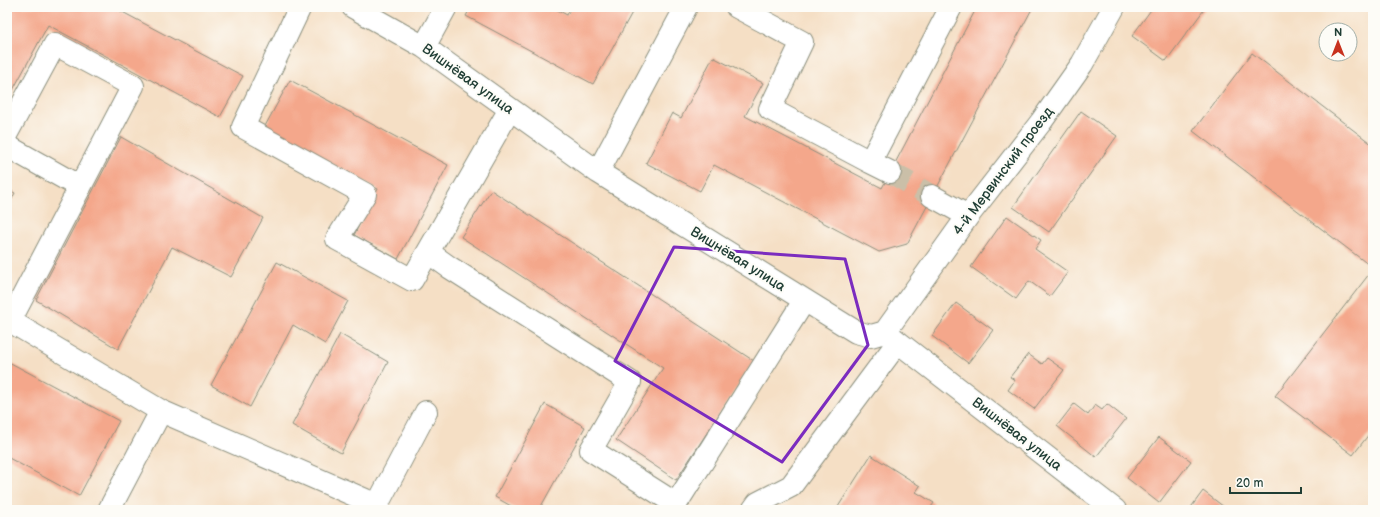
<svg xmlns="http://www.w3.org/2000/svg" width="1380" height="517" font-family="'Balsamiq Sans',sans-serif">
  <rect width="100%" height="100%" fill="#fdfcf7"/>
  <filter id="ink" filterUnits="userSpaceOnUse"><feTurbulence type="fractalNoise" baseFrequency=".025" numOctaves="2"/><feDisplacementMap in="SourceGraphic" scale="8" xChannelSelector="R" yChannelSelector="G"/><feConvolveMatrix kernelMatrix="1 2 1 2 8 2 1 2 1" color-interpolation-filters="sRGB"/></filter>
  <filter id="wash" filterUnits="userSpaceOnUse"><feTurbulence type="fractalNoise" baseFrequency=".012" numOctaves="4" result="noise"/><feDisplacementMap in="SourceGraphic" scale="16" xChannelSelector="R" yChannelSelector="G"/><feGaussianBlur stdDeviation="0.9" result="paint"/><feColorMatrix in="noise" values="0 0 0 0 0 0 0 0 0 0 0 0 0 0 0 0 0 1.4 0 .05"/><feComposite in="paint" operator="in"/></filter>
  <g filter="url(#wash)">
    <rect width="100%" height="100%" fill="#f5dfc5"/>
    <g id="blocks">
      <path fill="#f4a78b" d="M 7,7 L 113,7 L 243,76 L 220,117 L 48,25 L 7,101 Z
        M 471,7 L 552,7 L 567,15 L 571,7 L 635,7 L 593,84 L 466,16 Z
        M 977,7 L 1033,7 L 907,244 L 879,252 L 714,165 L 700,191 L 646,163 L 672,113 L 681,118 L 713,57 L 763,83 L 745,116 L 882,188 Z
        M 1153,7 L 1206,7 L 1166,61 L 1132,36 Z
        M 1252,53 L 1373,145 L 1373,268 L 1193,131 Z
        M 290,80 L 448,165 L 398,259 L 354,235 L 378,189 L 264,128 Z
        M 1081,111 L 1117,136 L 1049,232 L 1013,207 Z
        M 121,137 L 263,218 L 231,277 L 172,247 L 118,349 L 36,300 Z
        M 7,189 L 15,193 L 7,208 Z
        M 491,190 L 754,361 L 676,480 L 616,440 L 663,368 L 461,237 Z
        M 1007,216 L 1041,240 L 1035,249 L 1068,272 L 1050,296 L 1029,281 L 1016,299 L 971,267 Z
        M 277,262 L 348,301 L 325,344 L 293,325 L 250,407 L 211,385 Z
        M 1373,269 L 1373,429 L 1353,455 L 1275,396 Z
        M 956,303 L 993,330 L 968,363 L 932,336 Z
        M 340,334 L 388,362 L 341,453 L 292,425 Z
        M 1028,354 L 1042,364 L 1047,358 L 1064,370 L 1034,409 L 1008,390 L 1015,380 L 1010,377 Z
        M 7,361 L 119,421 L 79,496 L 7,457 Z
        M 545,404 L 585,427 L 539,510 L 518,510 L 495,497 Z
        M 1074,404 L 1088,415 L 1095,405 L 1102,410 L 1107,404 L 1126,419 L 1096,457 L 1057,426 Z
        M 1159,437 L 1191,461 L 1159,503 L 1127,478 Z
        M 871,455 L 920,486 L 916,492 L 934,503 L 929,510 L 836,510 Z
        M 1203,491 L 1228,510 L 1189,510 Z"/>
    </g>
  </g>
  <g filter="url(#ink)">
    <use href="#blocks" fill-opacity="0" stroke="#8a8e7c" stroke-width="1"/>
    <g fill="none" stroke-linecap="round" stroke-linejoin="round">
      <path stroke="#cabfa8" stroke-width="22" stroke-dasharray="22 11" stroke-linecap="butt" d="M 890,172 L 932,196"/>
      <g stroke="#8a8e7c" stroke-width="24">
        <path id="minor" d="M 300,7 L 243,127 L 365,194 L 337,239 L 412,280 L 428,252
          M 353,7 L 424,47 L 598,172 L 856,332 L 871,336 L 885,332
          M 737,7 L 802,42 L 770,109 L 870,162 L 951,7
          M 424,47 L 446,7
          M 510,109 L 428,252 L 449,267 L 630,382 L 591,450 L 676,504 L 804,301
          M 7,133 L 55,44 L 133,86 L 10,321 L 7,319
          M 7,146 L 80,187
          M 870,162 L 890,172
          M 598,172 L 686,7
          M 932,196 L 968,216
          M 10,321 L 161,411 L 109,510
          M 885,332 L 968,216 L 1041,122 L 1082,64 L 1114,7
          M 885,332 L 1115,510
          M 161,411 L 377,505 L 426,412
          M 753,510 L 758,503 L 791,486 L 898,342"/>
      </g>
      <use href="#minor" stroke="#fff" stroke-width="22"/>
    </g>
  </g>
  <path fill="none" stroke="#7b2cbf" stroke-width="3" stroke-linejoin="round" d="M 674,247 L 845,259 L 868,345 L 782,462 L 615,361 Z"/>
  <g text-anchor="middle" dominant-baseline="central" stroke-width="4" stroke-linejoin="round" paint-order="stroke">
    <g font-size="14" fill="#1f3d34" stroke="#fdfcf7">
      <text transform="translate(468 79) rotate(36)">Вишнёвая улица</text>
      <text transform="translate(1003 171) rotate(-53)">4-й Мервинский проезд</text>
      <text transform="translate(738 259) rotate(32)">Вишнёвая улица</text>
      <text transform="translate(1017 434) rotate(38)">Вишнёвая улица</text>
    </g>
  </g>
  <rect width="1380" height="517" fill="none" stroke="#fdfcf7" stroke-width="24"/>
  <g transform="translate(1338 42)"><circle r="19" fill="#fdfcf7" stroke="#a4b0a9"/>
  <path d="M0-3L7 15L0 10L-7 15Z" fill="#c8321e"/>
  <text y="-6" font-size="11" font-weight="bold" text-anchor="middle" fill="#1f3d34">N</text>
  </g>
  <path d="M1230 487v6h71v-6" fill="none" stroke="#1f3d34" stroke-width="2"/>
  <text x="1236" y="487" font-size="12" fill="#1f3d34" stroke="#fdfcf7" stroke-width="3" paint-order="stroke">20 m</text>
</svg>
